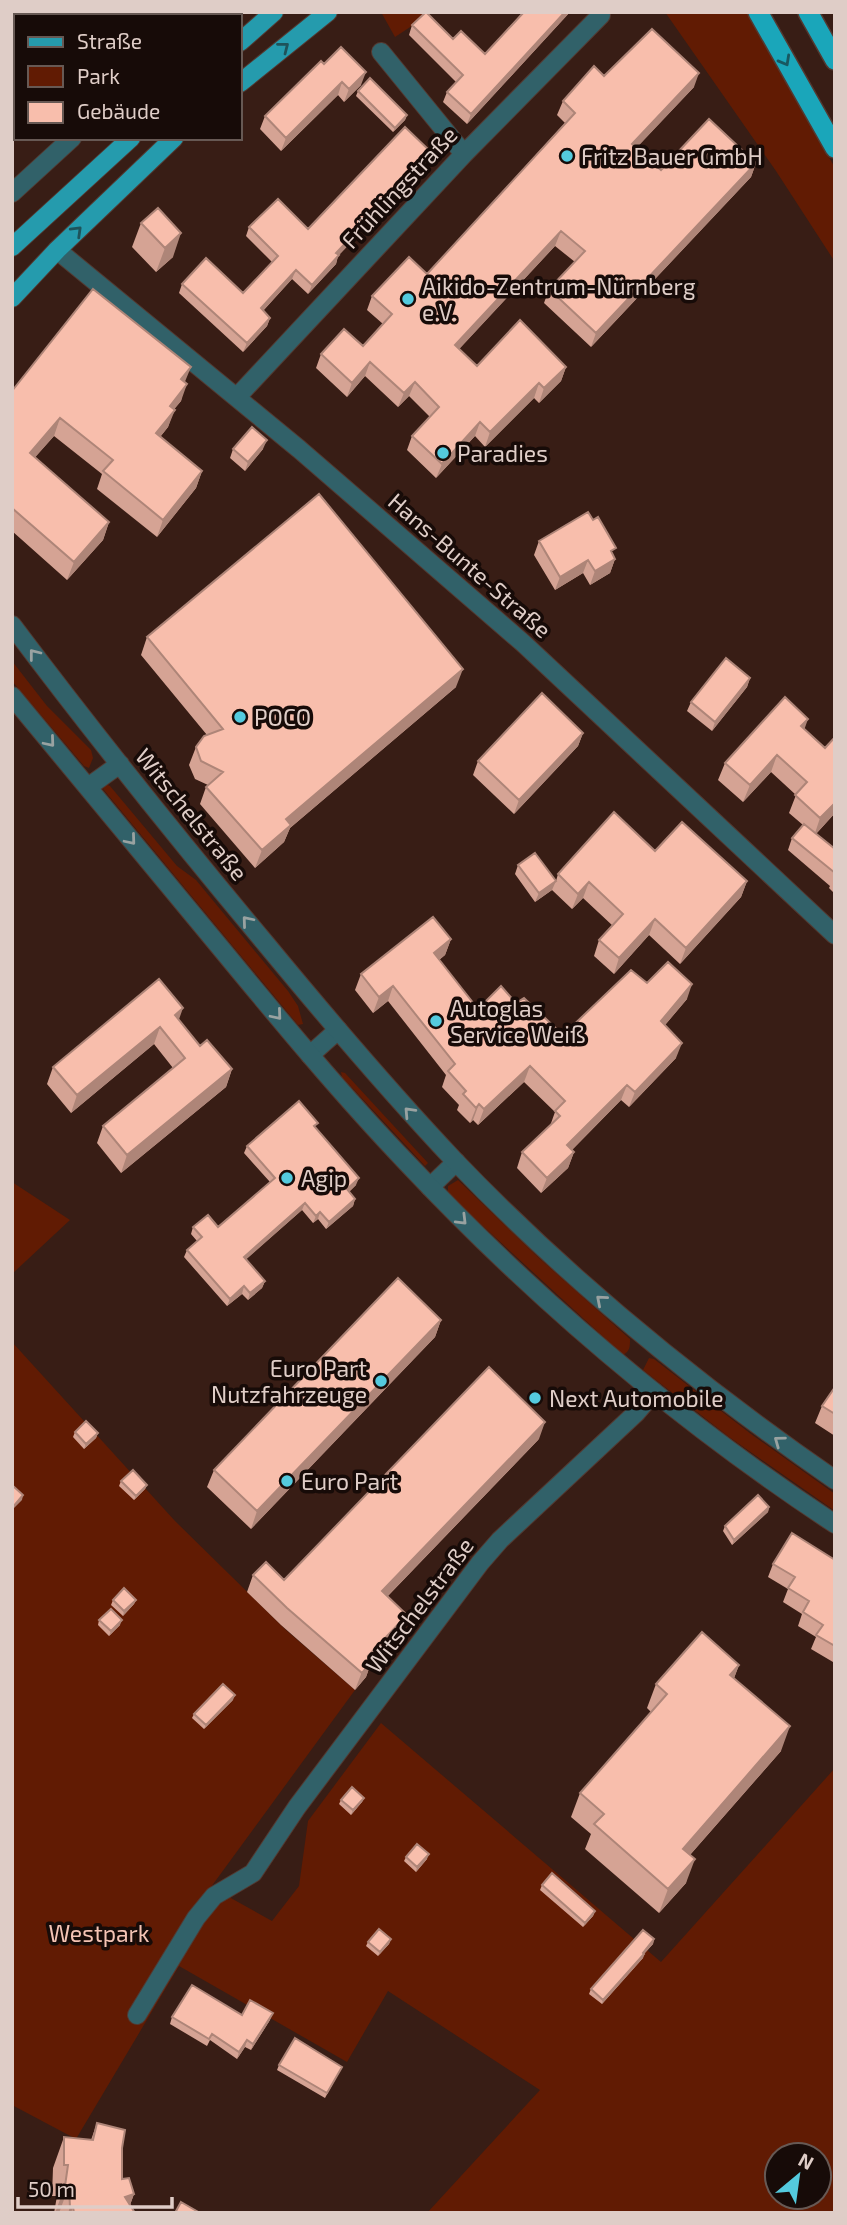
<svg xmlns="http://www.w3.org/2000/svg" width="847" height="2225" font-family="'Exo 2',sans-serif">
  <rect width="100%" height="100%" fill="#381d15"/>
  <path fill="#611b03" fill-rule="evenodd" d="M 381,12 L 433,12 L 395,37 Z
    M 665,12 L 747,12 L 835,168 L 835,262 L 776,171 Z
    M 12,661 L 47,706 L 91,750 L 93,758 L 89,768 L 84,766 L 12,681 Z
    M 105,784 L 110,786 L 177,866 L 196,880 L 288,991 L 298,1006 L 303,1024 L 298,1025 L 103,789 Z
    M 341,1072 L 345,1073 L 428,1163 L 425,1166 L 342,1077 Z
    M 458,1180 L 538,1257 L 630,1339 C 630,1347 630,1351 623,1355 L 448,1194 L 448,1186 Z
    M 12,1182 L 70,1220 L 12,1274 Z
    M 12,1342 L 175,1521 L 286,1630 L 355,1690 L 211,1887 L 272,1921 L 299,1886 L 308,1821 L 381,1723 L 661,1962 L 835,1768 L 835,2213 L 427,2213 L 540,2090 L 388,1991 L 347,2062 L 179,1966 L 76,2139 L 12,2105 ZM 777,2155 L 819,2155 L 819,2197 L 777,2197 Z
    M 649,1358 L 654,1359 L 751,1434 L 835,1494 L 835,1511 L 729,1437 L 643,1370 Z"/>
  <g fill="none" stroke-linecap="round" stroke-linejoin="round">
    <g stroke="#533931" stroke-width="20">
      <path id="minor" d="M 207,16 L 211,12
        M 381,52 L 464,154
        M 12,193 L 72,138
        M 57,250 L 299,449 L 523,643 L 835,935
        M 237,397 L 464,154 L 601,15
        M 310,1055 L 338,1030
        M 430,1187 L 456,1162
        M 137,2015 L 196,1918 L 214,1896 L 253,1873 L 297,1807 L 480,1563 L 500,1540 L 636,1413 L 654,1392"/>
    </g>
    <g stroke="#533931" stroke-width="20">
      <path id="tertiary" d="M 12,625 C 94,734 179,840 266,944 C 327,1018 389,1091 455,1161 C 570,1281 699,1386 835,1480
        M 12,696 C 81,779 150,862 219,946 C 280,1020 341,1094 408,1164 C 536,1300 679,1421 835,1524
        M 88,787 L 120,764"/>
    </g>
    <g stroke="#533931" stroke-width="20">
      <path id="primary" d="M 240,42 L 274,12
        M 240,83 L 328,12
        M 12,247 L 131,138
        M 12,298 L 57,250 L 174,138"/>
    </g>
    <g stroke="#533931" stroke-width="22">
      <path id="trunk" d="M 758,12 L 835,148
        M 808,12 L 835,60"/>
    </g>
    <use href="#minor" stroke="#316169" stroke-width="18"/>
    <use href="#tertiary" stroke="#316169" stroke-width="18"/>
    <use href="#primary" stroke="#259bad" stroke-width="18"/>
    <use href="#trunk" stroke="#1aa6ba" stroke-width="19"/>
  </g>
  <path fill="#d5a394" d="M 21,12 L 176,12 L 172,16 L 24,16 Z
    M 523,12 L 570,12 L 467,124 L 443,102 L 447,92 L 456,82 L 409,35 L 412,25 L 453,39 L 485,54 Z
    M 324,64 L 361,85 L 344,102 L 338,95 L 281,151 L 260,129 L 265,116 Z
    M 604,76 L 694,87 L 636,148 L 661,170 L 756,163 L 751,177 L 591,347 L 544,303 L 549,289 L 575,262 L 555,246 L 459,349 L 477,366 L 566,367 L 561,381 L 539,403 L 534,398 L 485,447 L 475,436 L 436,478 L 407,450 L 412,436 L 430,417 L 409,396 L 398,407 L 365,376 L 347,397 L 316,368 L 321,354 L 363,346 L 383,324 L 367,310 L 372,296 L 427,274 L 565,123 L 557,115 L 563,101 Z
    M 358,91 L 407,115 L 405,120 L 393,132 L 356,96 Z
    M 431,152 L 428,161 L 338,256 L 336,264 L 308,294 L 292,279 L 263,311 L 270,318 L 267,326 L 243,352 L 179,293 L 182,284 L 243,293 L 272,262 L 246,236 L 249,227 L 308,229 Z
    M 141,223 L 173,257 L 156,272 L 132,247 Z
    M 185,382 L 181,401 L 174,409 L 168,427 L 160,437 L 202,471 L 196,488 L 157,537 L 97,489 L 102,474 L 54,436 L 35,457 L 109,522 L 103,540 L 67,580 L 12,531 L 12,391 Z
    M 233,449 L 263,449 L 245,471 L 230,458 Z
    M 539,541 L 613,556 L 615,559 L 610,573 L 590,585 L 583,573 L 555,590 L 534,555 Z
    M 147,637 L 456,687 L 290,828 L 284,842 L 255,868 L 200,804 L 206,787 L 208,785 L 195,779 L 189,765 L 196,747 L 207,735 L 141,655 Z
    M 750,678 L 747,687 L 712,731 L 687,711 L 691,702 Z
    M 805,729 L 825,748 L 835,737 L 835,813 L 816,834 L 835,849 L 835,894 L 829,888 L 830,886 L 788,850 L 792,838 L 803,825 L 789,813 L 796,795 L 771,772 L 743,802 L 718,780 L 725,763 Z
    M 583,733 L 578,746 L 514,814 L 473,775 L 478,761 Z
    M 655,851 L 747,881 L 741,897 L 680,964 L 649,935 L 614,974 L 594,956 L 599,940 L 613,926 L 583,898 L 572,909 L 552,890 L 535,902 L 515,874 L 518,865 L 556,881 L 558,874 Z
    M 451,939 L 445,955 L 439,960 L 478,1009 L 516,1003 L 563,1035 L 647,983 L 687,999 L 665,1025 L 676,1058 L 629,1107 L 621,1100 L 572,1150 L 574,1152 L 568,1168 L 541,1193 L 517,1168 L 522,1152 L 550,1126 L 555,1112 L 524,1082 L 478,1125 L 473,1120 L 470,1123 L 457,1110 L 459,1105 L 442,1087 L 446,1075 L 388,1001 L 373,1013 L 355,990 L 361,974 Z
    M 179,1020 L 200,1046 L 232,1069 L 226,1087 L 121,1173 L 97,1143 L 103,1126 L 173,1068 L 154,1044 L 71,1113 L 47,1084 L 53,1067 Z
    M 316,1129 L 356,1185 L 349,1192 L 355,1199 L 353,1206 L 326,1229 L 318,1219 L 313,1223 L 302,1210 L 246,1259 L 265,1281 L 262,1288 L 248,1300 L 242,1294 L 227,1306 L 184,1257 L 187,1250 L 197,1241 L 191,1234 L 193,1227 L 218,1227 L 270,1182 L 244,1153 L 247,1146 Z
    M 441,1320 L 435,1337 L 251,1529 L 207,1487 L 214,1470 Z
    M 835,1387 L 835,1436 L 815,1423 L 822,1406 Z
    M 75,1432 L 98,1433 L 96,1438 L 84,1449 L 73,1437 Z
    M 539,1439 L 388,1596 L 401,1632 L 371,1663 L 366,1677 L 355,1690 L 281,1625 L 247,1592 L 253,1575 L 284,1580 Z
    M 121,1481 L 147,1485 L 145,1489 L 134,1500 L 119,1486 Z
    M 769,1507 L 768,1512 L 732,1545 L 723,1531 L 725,1526 Z
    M 835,1560 L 835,1658 L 833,1662 L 811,1649 L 816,1637 L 798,1626 L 802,1614 L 783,1602 L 788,1589 L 768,1577 L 773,1564 Z
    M 113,1600 L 136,1600 L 134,1604 L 123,1616 L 111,1605 Z
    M 99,1620 L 120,1625 L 109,1636 L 98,1625 Z
    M 739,1665 L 734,1678 L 781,1751 L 690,1855 L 686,1883 L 659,1913 L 585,1849 L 591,1834 L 571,1817 L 580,1793 L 651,1712 L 647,1708 L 656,1684 Z
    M 233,1700 L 204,1729 L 192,1718 L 194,1714 Z
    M 364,1798 L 362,1802 L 351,1815 L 339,1804 L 341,1800 Z
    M 406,1857 L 427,1859 L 416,1872 L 404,1861 Z
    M 542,1885 L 595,1911 L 593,1916 L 583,1927 L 540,1890 Z
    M 391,1939 L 389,1944 L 378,1956 L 366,1946 L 368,1942 Z
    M 654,1939 L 653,1944 L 644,1954 L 643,1958 L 602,2004 L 589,1994 L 591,1989 Z
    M 242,2015 L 270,2020 L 251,2050 L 245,2047 L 237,2059 L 210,2040 L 207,2046 L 170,2024 L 172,2017 Z
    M 279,2065 L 342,2067 L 325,2098 L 277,2070 Z
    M 97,2123 L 122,2148 L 122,2179 L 134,2194 L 130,2205 L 135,2213 L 54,2213 L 57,2196 L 52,2196 L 53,2168 L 64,2137 L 91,2140 Z"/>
  <path fill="#ae8578" d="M 169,12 L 176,12 L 172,16 L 166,16 Z
    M 565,12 L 570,12 L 467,124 L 471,114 Z
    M 366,72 L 361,85 L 344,102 L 349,89 Z
    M 699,73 L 694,87 L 627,158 L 632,144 Z
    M 16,78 L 16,84 L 12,87 L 12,81 Z
    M 342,82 L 338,95 L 281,151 L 286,138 Z
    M 407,115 L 405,120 L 393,132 L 395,128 Z
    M 431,152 L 428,161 L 338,256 L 336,264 L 308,294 L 312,285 L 336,253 Z
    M 756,163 L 751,177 L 591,347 L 596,333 Z
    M 561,231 L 555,246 L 449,360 L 455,345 Z
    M 181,233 L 173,257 L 156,272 L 165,248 Z
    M 296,270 L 292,279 L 257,317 L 261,308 Z
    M 270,318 L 267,326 L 243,352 L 247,343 Z
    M 370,362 L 365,376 L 347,397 L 352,383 Z
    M 191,367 L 184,384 L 181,379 Z
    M 566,367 L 561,381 L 539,403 L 544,388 Z
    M 415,382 L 409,396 L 398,407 L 404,393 Z
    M 539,383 L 534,398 L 485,447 L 490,432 Z
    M 187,384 L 181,401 L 163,423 L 170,406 Z
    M 175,410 L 168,427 L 149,451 L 156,433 Z
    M 60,418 L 54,436 L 24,470 L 30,453 Z
    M 480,422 L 475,436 L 436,478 L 442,464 Z
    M 267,440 L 263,449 L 245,471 L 248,462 Z
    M 202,471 L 196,488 L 157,537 L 163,520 Z
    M 109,522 L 103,540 L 67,580 L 74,562 Z
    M 615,559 L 610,573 L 590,585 L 595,571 Z
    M 588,560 L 583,573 L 555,590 L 560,577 Z
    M 463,669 L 456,687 L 290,828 L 284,842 L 255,868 L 262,850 L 286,819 Z
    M 750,678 L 747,687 L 712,731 L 715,722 Z
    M 808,719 L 802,736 L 801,726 Z
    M 583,733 L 578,746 L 514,814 L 519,800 Z
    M 777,755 L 771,772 L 743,802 L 750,785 Z
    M 835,803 L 835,813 L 814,836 L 820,818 Z
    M 556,881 L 552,890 L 535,902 L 539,893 Z
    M 747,881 L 741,897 L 680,964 L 686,948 Z
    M 589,882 L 583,898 L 572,909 L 578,894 Z
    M 655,919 L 649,935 L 614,974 L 619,958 Z
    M 451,939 L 445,955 L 428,969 L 434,953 Z
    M 692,984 L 687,999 L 655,1037 L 661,1021 Z
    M 393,986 L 388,1001 L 373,1013 L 379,997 Z
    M 183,1008 L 177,1025 L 175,1015 Z
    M 160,1027 L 154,1044 L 71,1113 L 77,1095 Z
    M 682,1043 L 676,1058 L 629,1107 L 635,1092 Z
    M 530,1066 L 524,1082 L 478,1125 L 484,1109 Z
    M 232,1069 L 226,1087 L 121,1173 L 127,1155 Z
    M 627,1085 L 621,1100 L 561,1161 L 567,1145 Z
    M 479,1104 L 473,1120 L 470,1123 L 476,1108 Z
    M 574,1152 L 568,1168 L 541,1193 L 547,1178 Z
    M 359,1178 L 356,1185 L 344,1196 L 347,1189 Z
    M 355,1199 L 353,1206 L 326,1229 L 329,1222 Z
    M 305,1203 L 302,1210 L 241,1264 L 244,1257 Z
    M 320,1212 L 318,1219 L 313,1223 L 316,1216 Z
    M 265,1281 L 262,1288 L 248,1300 L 250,1293 Z
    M 244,1286 L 242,1294 L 227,1306 L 230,1299 Z
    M 441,1320 L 435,1337 L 251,1529 L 257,1511 Z
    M 545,1422 L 539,1439 L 376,1608 L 382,1591 Z
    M 98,1433 L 96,1438 L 84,1449 L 86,1444 Z
    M 147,1485 L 145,1489 L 134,1500 L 136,1496 Z
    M 23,1495 L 22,1500 L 12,1510 L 13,1507 Z
    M 769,1507 L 768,1512 L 732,1545 L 734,1540 Z
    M 136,1600 L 134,1604 L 123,1616 L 124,1611 Z
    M 407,1615 L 401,1632 L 371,1663 L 366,1677 L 355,1690 L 368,1656 Z
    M 122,1620 L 120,1625 L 109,1636 L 111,1631 Z
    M 739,1665 L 730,1689 L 730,1675 Z
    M 235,1695 L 233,1700 L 204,1729 L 206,1725 Z
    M 790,1726 L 781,1751 L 674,1873 L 683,1849 Z
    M 364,1798 L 362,1802 L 351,1815 L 353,1810 Z
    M 429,1854 L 427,1859 L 416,1872 L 417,1867 Z
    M 695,1859 L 686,1883 L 659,1913 L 668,1889 Z
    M 595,1911 L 593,1916 L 583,1927 L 585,1923 Z
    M 391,1939 L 389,1944 L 378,1956 L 380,1952 Z
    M 654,1939 L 653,1944 L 643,1955 L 644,1954 L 643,1958 L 602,2004 L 603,2000 Z
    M 273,2013 L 270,2020 L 251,2050 L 253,2044 Z
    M 247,2040 L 245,2047 L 237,2059 L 239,2052 Z
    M 65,2186 L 69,2186 L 59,2213 L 55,2213 Z
    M 134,2194 L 127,2213 L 125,2197 Z
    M 70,2207 L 73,2207 L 71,2213 L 68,2213 Z"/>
  <path fill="#f8beac" stroke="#ae8578" stroke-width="2" d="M 33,12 L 132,12 L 128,16 L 35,16 L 36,15 Z
    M 140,12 L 169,12 L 166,16 L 143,16 Z
    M 426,12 L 453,39 L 461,31 L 485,54 L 524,12 L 565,12 L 471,114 L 447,92 L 463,75 L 412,25 Z
    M 652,29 L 699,73 L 632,144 L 661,170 L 709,119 L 756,163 L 596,333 L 549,289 L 585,251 L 561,231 L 455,345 L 477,366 L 520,320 L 566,367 L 544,388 L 539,383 L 490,432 L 480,422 L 442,464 L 412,436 L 439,407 L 415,382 L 404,393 L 370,362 L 352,383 L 321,354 L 344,329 L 363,346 L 392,314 L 372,296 L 409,257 L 427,274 L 575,113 L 563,101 L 594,66 L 604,76 Z
    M 16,34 L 16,78 L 12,81 L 12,38 Z
    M 341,47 L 366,72 L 349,89 L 342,82 L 286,138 L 265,116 L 321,61 L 324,64 Z
    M 370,78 L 407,115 L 395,128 L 358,91 Z
    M 405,127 L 431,152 L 336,253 L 339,255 L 312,285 L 296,270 L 261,308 L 270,318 L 247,343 L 182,284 L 206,258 L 243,293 L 278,256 L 249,227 L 278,199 L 308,229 Z
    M 158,208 L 181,233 L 165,248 L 141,223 Z
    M 93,289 L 191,367 L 181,379 L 187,384 L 170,406 L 175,410 L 156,433 L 202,471 L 163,520 L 103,471 L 113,460 L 60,418 L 30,453 L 109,522 L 74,562 L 12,508 L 12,391 Z
    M 252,427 L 267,440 L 248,462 L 233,449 Z
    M 319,494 L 463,669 L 286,819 L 291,825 L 262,850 L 206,787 L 223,772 L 201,761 L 196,747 L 204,736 L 223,729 L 147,637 Z
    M 588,512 L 593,520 L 598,517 L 616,548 L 611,551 L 615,559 L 595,571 L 588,560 L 560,577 L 539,541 Z
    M 726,658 L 750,678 L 715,722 L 691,702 Z
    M 542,693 L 583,733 L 519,800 L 478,761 Z
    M 785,697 L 808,719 L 801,726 L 825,748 L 835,737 L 835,803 L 820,818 L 795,795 L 807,782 L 777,755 L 750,785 L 725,763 Z
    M 614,812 L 655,851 L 682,822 L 747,881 L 686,948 L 655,919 L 619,958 L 599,940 L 623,914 L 589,882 L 578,894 L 558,874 Z
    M 804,824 L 835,849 L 835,873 L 792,838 Z
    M 535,853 L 556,881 L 539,893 L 518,865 Z
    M 433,917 L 451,939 L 434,953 L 478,1009 L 501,986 L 516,1003 L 524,998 L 563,1035 L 631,970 L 647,983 L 668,962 L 692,984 L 661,1021 L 682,1043 L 635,1092 L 627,1085 L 567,1145 L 574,1152 L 547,1178 L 522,1152 L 560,1116 L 555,1111 L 565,1101 L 530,1066 L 484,1109 L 479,1104 L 476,1108 L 463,1094 L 466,1091 L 448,1071 L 455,1064 L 393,986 L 379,997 L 361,974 Z
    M 159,979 L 183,1008 L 175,1015 L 200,1046 L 207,1040 L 232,1069 L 127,1155 L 103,1126 L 185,1058 L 160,1027 L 77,1095 L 53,1067 Z
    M 299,1101 L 318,1123 L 314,1126 L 359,1178 L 347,1189 L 355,1199 L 329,1222 L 320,1212 L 316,1216 L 305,1203 L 244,1257 L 265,1281 L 250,1293 L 244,1286 L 230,1299 L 187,1250 L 202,1237 L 193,1227 L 208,1215 L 218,1227 L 275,1178 L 247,1146 Z
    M 398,1278 L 441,1320 L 257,1511 L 214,1470 Z
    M 489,1367 L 545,1422 L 382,1591 L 407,1615 L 368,1656 L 372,1660 L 362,1673 L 287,1608 L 253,1575 L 266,1562 L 284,1580 Z
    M 835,1387 L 835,1414 L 822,1406 Z
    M 86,1421 L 98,1433 L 86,1444 L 75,1432 Z
    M 133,1470 L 147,1485 L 136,1496 L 121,1481 Z
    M 12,1485 L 23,1495 L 13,1507 L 12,1507 Z
    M 758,1495 L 769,1507 L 734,1540 L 725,1526 Z
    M 792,1533 L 835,1560 L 835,1646 L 816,1635 L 823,1625 L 803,1612 L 809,1601 L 788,1588 L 795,1577 L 773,1564 Z
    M 124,1588 L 136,1600 L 124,1611 L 113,1600 Z
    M 111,1609 L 122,1620 L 111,1631 L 99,1620 Z
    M 702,1632 L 739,1665 L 730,1675 L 790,1726 L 683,1849 L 695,1859 L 668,1889 L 594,1824 L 604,1814 L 580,1793 L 667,1694 L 656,1684 Z
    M 223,1684 L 235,1695 L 206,1725 L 194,1714 Z
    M 352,1787 L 364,1798 L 353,1810 L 341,1800 Z
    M 417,1844 L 429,1854 L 417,1867 L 406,1857 Z
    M 552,1873 L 595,1911 L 585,1923 L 542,1885 Z
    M 379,1929 L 391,1939 L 380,1952 L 368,1942 Z
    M 643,1930 L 654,1939 L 643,1953 L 644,1954 L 603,2000 L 591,1989 Z
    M 192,1985 L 242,2015 L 250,2000 L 273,2013 L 253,2044 L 247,2040 L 239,2052 L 212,2034 L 209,2039 L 172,2017 Z
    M 295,2038 L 342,2067 L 327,2093 L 279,2065 Z
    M 97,2123 L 125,2130 L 122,2148 L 122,2179 L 129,2178 L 134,2194 L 125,2197 L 135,2213 L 74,2213 L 73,2207 L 70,2207 L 69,2186 L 65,2186 L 68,2165 L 64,2165 L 64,2137 L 93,2140 Z
    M 181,2202 L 200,2213 L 175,2213 Z"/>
  <defs><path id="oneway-chevron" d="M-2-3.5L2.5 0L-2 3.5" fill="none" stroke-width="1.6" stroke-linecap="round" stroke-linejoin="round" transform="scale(1.75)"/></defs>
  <g stroke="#1e535a">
    <use href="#oneway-chevron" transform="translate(284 47) rotate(-38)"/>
    <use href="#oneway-chevron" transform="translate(77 231) rotate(-44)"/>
  </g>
  <use stroke="#185861" href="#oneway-chevron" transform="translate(785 61) rotate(61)"/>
  <g stroke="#99a2a1">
    <use href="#oneway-chevron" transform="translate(34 654) rotate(-128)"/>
    <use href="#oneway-chevron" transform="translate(50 742) rotate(50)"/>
    <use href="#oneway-chevron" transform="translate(131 840) rotate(50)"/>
    <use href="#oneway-chevron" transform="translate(247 921) rotate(-130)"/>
    <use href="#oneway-chevron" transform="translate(277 1015) rotate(50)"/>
    <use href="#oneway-chevron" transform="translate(409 1112) rotate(-133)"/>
    <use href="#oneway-chevron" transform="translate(462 1220) rotate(45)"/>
    <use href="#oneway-chevron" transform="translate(601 1300) rotate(-139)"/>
    <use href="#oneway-chevron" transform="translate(779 1441) rotate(-144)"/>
  </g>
  <g fill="#54cade" stroke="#170b08" stroke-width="2.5">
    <circle cx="567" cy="156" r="7"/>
    <circle cx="408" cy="299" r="7"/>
    <circle cx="443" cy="453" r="7"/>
    <circle cx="240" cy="717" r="7"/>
    <circle cx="436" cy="1021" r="7"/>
    <circle cx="287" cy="1178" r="7"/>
    <circle cx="381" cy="1381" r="7"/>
    <circle cx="535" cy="1398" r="7"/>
    <circle cx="287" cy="1481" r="7"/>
  </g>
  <g text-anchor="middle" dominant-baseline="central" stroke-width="7" stroke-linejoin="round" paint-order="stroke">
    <g font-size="23" fill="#dfcdc7" stroke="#170b08" text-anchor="start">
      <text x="581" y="156">Fritz Bauer GmbH</text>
      <text x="422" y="286">Aikido-Zentrum-Nürnberg<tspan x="422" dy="26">e.V.</tspan></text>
      <text x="457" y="453">Paradies</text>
      <text x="254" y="717">POCO</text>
      <text x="450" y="1008">Autoglas<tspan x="450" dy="26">Service Weiß</tspan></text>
      <text x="301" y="1178">Agip</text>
      <text x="367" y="1368" text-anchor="end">Euro Part<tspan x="367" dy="26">Nutzfahrzeuge</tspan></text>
      <text x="549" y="1398">Next Automobile</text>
      <text x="301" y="1481">Euro Part</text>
    </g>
    <g font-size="23" fill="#dfcdc7" stroke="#170b08">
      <text transform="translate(399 187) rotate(-47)">Frühlingstraße</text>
      <text transform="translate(470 565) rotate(41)">Hans-Bunte-Straße</text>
      <text transform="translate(192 814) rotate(51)">Witschelstraße</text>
      <text transform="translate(419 1605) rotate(-53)">Witschelstraße</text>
    </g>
    <g font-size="23" fill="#f4c3b4" stroke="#170b08">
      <text x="99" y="1933">Westpark</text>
    </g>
  </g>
  <rect width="847" height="2225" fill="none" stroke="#dfcdc7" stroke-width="28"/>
  <rect x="14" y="14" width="228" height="126" fill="#170b08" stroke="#675954" stroke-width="2"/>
  <rect x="28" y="37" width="35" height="10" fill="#259bad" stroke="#675954" stroke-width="2"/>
  <text x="77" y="49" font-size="21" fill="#dfcdc7">Straße</text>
  <rect x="28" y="66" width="35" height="21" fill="#611b03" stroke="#675954" stroke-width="2"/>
  <text x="77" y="84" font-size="21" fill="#dfcdc7">Park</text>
  <rect x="28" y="102" width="35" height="21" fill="#f8beac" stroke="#675954" stroke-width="2"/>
  <text x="77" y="119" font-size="21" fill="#dfcdc7">Gebäude</text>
  <g transform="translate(798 2176) rotate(29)"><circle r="33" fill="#170b08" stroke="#675954" stroke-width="2"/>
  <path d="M0-5L12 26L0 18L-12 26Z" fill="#54cade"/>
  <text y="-10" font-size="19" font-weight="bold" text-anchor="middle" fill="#dfcdc7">N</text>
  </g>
  <path d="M18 2197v10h154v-10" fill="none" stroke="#dfcdc7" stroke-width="3.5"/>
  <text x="28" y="2197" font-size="21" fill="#dfcdc7" stroke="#170b08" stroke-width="5" paint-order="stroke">50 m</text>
</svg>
